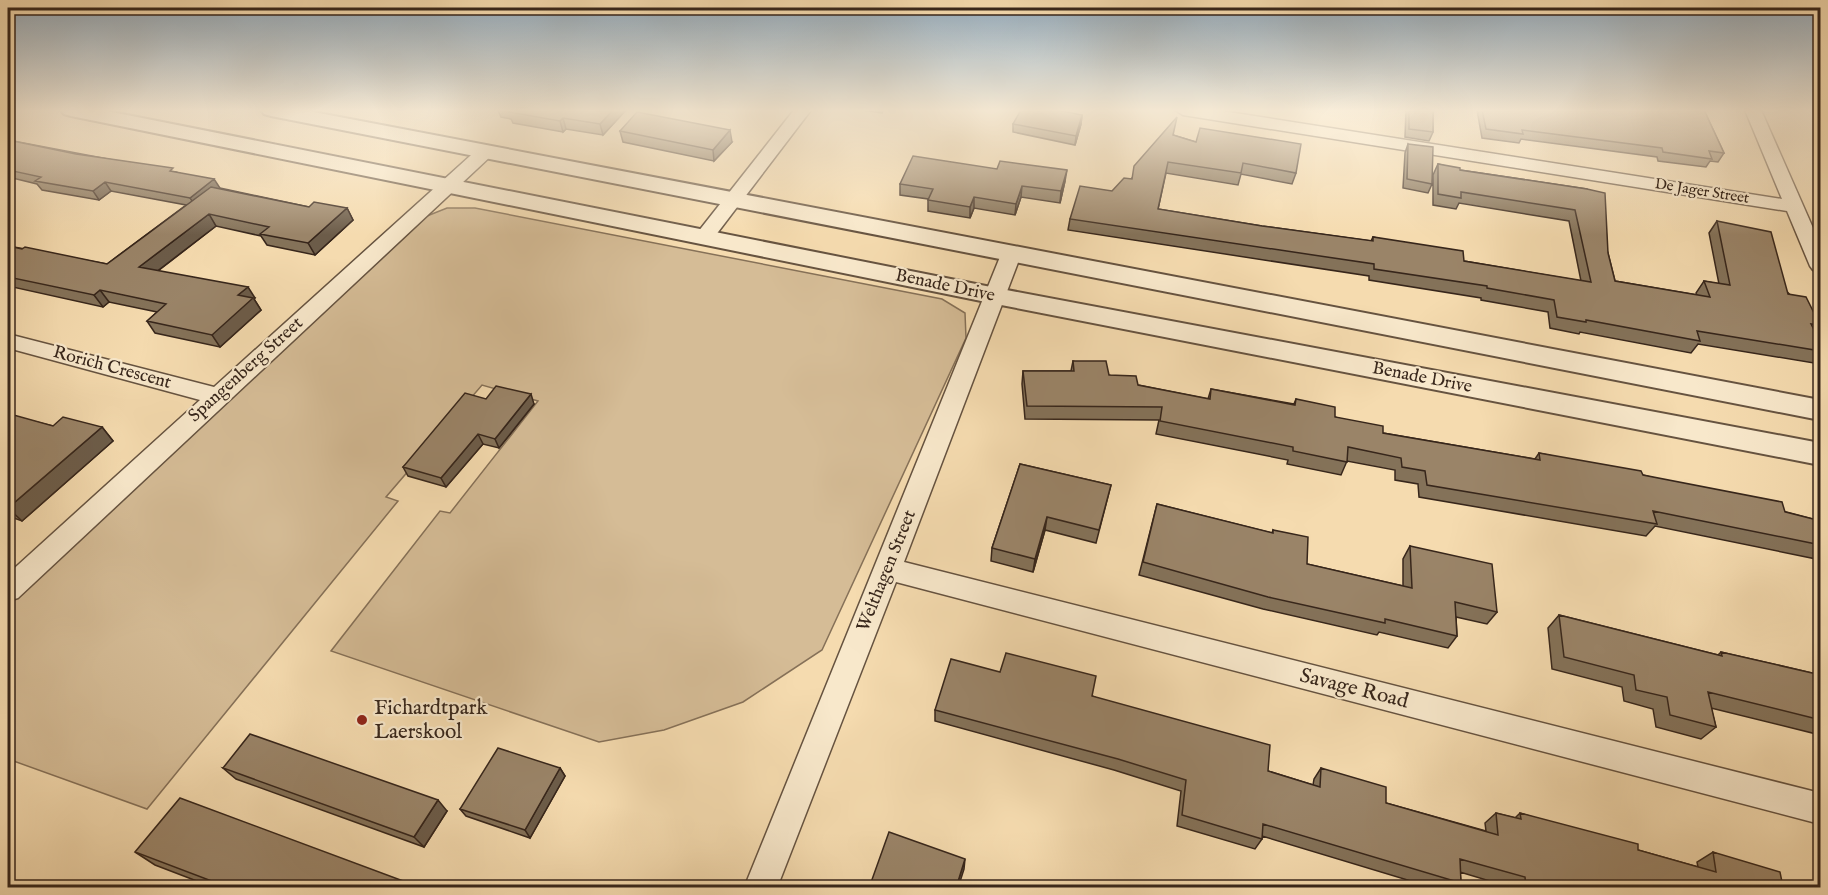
<svg xmlns="http://www.w3.org/2000/svg" width="1828" height="895" font-family="'IM FELL English',serif">
  <rect width="100%" height="100%" fill="#f5dbaf"/>
  <filter id="stains"><feTurbulence type="fractalNoise" baseFrequency=".00333" numOctaves="4"/><feColorMatrix values="0 0 0 0 .2 0 0 0 0 .09 0 0 0 0 .02 0 0 0 .5 -.17"/></filter>
  <radialGradient id="worn" r=".72"><stop offset=".6" stop-color="#630" stop-opacity="0"/><stop offset="1" stop-color="#630" stop-opacity=".3"/></radialGradient>
  <path fill="#d5bc96" stroke="#867158" stroke-width="1.5" d="M 447,208 L 475,208 L 942,299 L 965,313 L 966,338 L 822,650 L 743,702 L 664,730 L 599,742 L 331,651 L 440,511 L 450,513 L 538,401 L 482,385 L 386,497 L 398,501 L 147,809 L 8,759 L 8,604 L 427,216 Z"/>
  <g fill="none" stroke-linecap="round" stroke-linejoin="round">
    <g stroke="#665340" stroke-width="3">
      <path id="minor" d="M 794,110 L 811,110 L 712,240 L 698,240 L 695,236 L 698,232 Z
        M 1175,110 L 1216,110 L 1782,199 L 1745,110 L 1761,110 L 1820,244 L 1820,272 L 1813,270 L 1810,266 L 1787,211 L 1183,115 Z
        M 486,146 L 492,147 L 495,151 L 492,155 L 18,598 L 8,601 L 8,574 L 200,400 L 8,348 L 8,334 L 214,387 L 480,147 Z
        M 1012,246 L 1019,248 L 1022,252 L 904,562 L 1820,793 L 1820,824 L 896,582 L 777,888 L 744,888 L 1002,252 L 1005,248 Z"/>
    </g>
    <g stroke="#665340" stroke-width="4">
      <path id="tertiary" d="M 61,110 L 102,110 L 996,288 L 1820,443 L 1820,465 L 996,304 L 71,116 L 64,114 Z
        M 261,110 L 303,110 L 1820,400 L 1820,420 L 271,116 L 264,114 Z"/>
    </g>
    <use href="#minor" fill="#f8e8cb" fill-rule="evenodd"/>
    <use href="#tertiary" fill="#f8e8cb" fill-rule="evenodd"/>
  </g>
  <path fill="#847259" stroke="#37261b" stroke-width="1.5" d="M 498,110 L 626,110 L 603,135 L 566,129 L 563,132 L 513,123 L 511,119 L 501,117 Z
    M 862,110 L 883,110 L 882,113 Z
    M 1406,110 L 1433,110 L 1433,132 L 1429,141 L 1405,137 Z
    M 1477,110 L 1704,110 L 1724,153 L 1718,162 L 1710,161 L 1706,167 L 1658,161 L 1657,157 L 1521,139 L 1519,143 L 1482,138 Z
    M 1815,110 L 1821,110 L 1821,117 Z
    M 1082,115 L 1081,124 L 1075,145 L 1013,132 L 1013,124 Z
    M 620,131 L 732,142 L 714,161 L 623,142 Z
    M 1173,135 L 1296,173 L 1292,184 L 1241,174 L 1238,185 L 1166,173 L 1158,209 L 1262,226 L 1371,241 L 1373,237 L 1464,261 L 1581,281 L 1569,221 L 1459,203 L 1456,209 L 1433,205 L 1433,175 L 1438,164 L 1460,170 L 1587,189 L 1608,253 L 1615,281 L 1697,295 L 1696,293 L 1704,281 L 1719,284 L 1709,233 L 1717,221 L 1820,325 L 1815,331 L 1821,351 L 1821,356 L 1814,363 L 1698,344 L 1691,353 L 1580,332 L 1579,334 L 1550,328 L 1548,312 L 1481,300 L 1481,298 L 1369,280 L 1369,276 L 1068,230 L 1070,219 L 1131,179 Z
    M 8,140 L 176,172 L 220,188 L 309,207 L 347,208 L 353,220 L 315,255 L 267,245 L 261,236 L 216,226 L 158,271 L 255,298 L 254,299 L 261,310 L 220,347 L 155,333 L 147,321 L 157,312 L 109,302 L 103,307 L 8,286 L 8,246 L 107,264 L 186,205 L 111,191 L 99,200 L 42,190 L 37,184 L 8,177 Z
    M 1408,144 L 1432,184 L 1428,193 L 1403,188 L 1405,153 Z
    M 1065,181 L 1060,203 L 1021,197 L 1015,215 L 974,208 L 970,218 L 928,211 L 928,199 L 900,195 L 900,184 Z
    M 1073,361 L 1109,375 L 1138,385 L 1208,399 L 1211,389 L 1294,404 L 1296,399 L 1335,417 L 1383,433 L 1535,459 L 1539,453 L 1643,475 L 1821,521 L 1821,560 L 1655,526 L 1646,536 L 1419,497 L 1418,484 L 1395,480 L 1395,470 L 1347,461 L 1341,475 L 1287,464 L 1288,460 L 1156,434 L 1159,420 L 1025,419 L 1022,384 L 1023,371 L 1071,371 Z
    M 486,399 L 534,404 L 499,448 L 483,444 L 446,487 L 408,476 L 403,467 Z
    M 8,415 L 53,426 L 102,427 L 113,441 L 22,521 L 8,516 Z
    M 1020,464 L 1111,485 L 1096,543 L 1045,530 L 1033,572 L 991,561 L 992,548 Z
    M 1157,504 L 1272,533 L 1273,530 L 1307,564 L 1403,586 L 1403,559 L 1410,546 L 1497,612 L 1487,624 L 1456,617 L 1457,636 L 1448,648 L 1379,632 L 1377,635 L 1263,609 L 1139,575 Z
    M 1559,615 L 1718,655 L 1721,652 L 1821,675 L 1821,750 L 1816,734 L 1711,708 L 1716,727 L 1701,739 L 1656,727 L 1653,709 L 1624,701 L 1622,687 L 1552,669 L 1548,628 Z
    M 1092,696 L 1268,771 L 1313,785 L 1314,779 L 1321,768 L 1386,803 L 1486,831 L 1485,823 L 1496,813 L 1515,818 L 1520,813 L 1638,850 L 1698,867 L 1697,862 L 1713,852 L 1782,882 L 1802,888 L 1513,888 L 1460,872 L 1461,883 L 1455,888 L 1434,888 L 1262,836 L 1262,839 L 1255,849 L 1177,826 L 1181,791 L 1114,770 L 935,721 L 935,710 Z
    M 223,768 L 447,811 L 424,847 L 236,779 Z
    M 560,768 L 565,776 L 530,838 L 466,816 L 460,809 Z
    M 135,852 L 422,888 L 215,888 L 155,865 Z"/>
  <path fill="#6c5c49" stroke="#37261b" stroke-width="1.5" d="M 613,110 L 626,110 L 603,135 L 600,124 Z
    M 1082,115 L 1081,124 L 1075,145 L 1076,136 Z
    M 563,118 L 566,129 L 563,132 L 560,121 Z
    M 730,130 L 732,142 L 714,161 L 713,150 Z
    M 1067,170 L 1065,181 L 1060,203 L 1061,191 Z
    M 214,179 L 220,188 L 196,207 L 190,198 Z
    M 105,182 L 111,191 L 99,200 L 93,191 Z
    M 1022,186 L 1021,197 L 1015,215 L 1016,204 Z
    M 974,197 L 974,208 L 970,218 L 970,207 Z
    M 347,208 L 353,220 L 315,255 L 308,243 Z
    M 209,214 L 216,226 L 147,279 L 139,267 Z
    M 248,287 L 255,298 L 254,299 L 261,310 L 220,347 L 212,335 L 238,295 Z
    M 100,290 L 109,302 L 103,307 L 94,295 Z
    M 531,394 L 534,404 L 499,448 L 495,439 Z
    M 102,427 L 113,441 L 22,521 L 8,508 Z
    M 478,434 L 483,444 L 446,487 L 441,478 Z
    M 1047,517 L 1045,530 L 1033,572 L 1035,559 Z
    M 560,768 L 565,776 L 530,838 L 525,830 Z
    M 438,800 L 447,811 L 424,847 L 414,837 Z
    M 965,859 L 964,869 L 958,888 L 956,888 Z"/>
  <path fill="#9a8468" stroke="#37261b" stroke-width="1.5" d="M 511,110 L 613,110 L 600,124 L 563,118 L 560,121 L 509,112 Z
    M 1021,110 L 1057,110 L 1082,115 L 1076,136 L 1013,124 Z
    M 1409,110 L 1433,110 L 1433,132 L 1409,129 Z
    M 1482,110 L 1704,110 L 1724,153 L 1709,151 L 1712,159 L 1663,152 L 1662,148 L 1522,130 L 1523,134 L 1486,129 Z
    M 637,112 L 730,130 L 713,150 L 620,131 Z
    M 1177,117 L 1173,135 L 1196,142 L 1200,128 L 1301,144 L 1296,173 L 1243,163 L 1241,173 L 1168,162 L 1158,209 L 1262,226 L 1373,241 L 1373,237 L 1463,251 L 1464,261 L 1591,282 L 1575,210 L 1461,192 L 1461,198 L 1438,194 L 1438,164 L 1460,168 L 1460,170 L 1587,189 L 1605,193 L 1608,253 L 1615,281 L 1710,297 L 1704,281 L 1730,285 L 1717,221 L 1771,232 L 1788,294 L 1806,297 L 1820,325 L 1811,324 L 1821,343 L 1821,351 L 1697,331 L 1700,341 L 1586,320 L 1586,322 L 1557,317 L 1554,300 L 1487,288 L 1487,286 L 1374,269 L 1374,264 L 1070,219 L 1080,186 L 1112,191 L 1124,178 L 1132,179 L 1134,166 Z
    M 8,140 L 76,154 L 173,168 L 170,171 L 214,179 L 190,198 L 105,182 L 93,191 L 35,181 L 41,177 L 8,170 Z
    M 1408,144 L 1433,147 L 1432,184 L 1407,179 Z
    M 913,156 L 997,169 L 1000,161 L 1067,170 L 1061,191 L 1022,186 L 1016,204 L 974,197 L 970,207 L 928,200 L 933,189 L 900,184 Z
    M 211,187 L 309,207 L 314,202 L 347,208 L 308,243 L 260,234 L 269,227 L 209,214 L 139,267 L 248,287 L 238,295 L 253,298 L 212,335 L 147,321 L 166,304 L 100,290 L 94,295 L 8,277 L 8,246 L 22,249 L 25,247 L 107,264 Z
    M 1073,361 L 1106,361 L 1109,375 L 1136,376 L 1138,385 L 1210,399 L 1211,389 L 1295,405 L 1296,399 L 1335,407 L 1335,417 L 1383,426 L 1383,433 L 1540,460 L 1539,453 L 1641,471 L 1643,475 L 1782,502 L 1785,512 L 1821,521 L 1821,545 L 1653,511 L 1657,524 L 1427,485 L 1425,471 L 1402,467 L 1401,458 L 1348,447 L 1347,462 L 1293,451 L 1293,447 L 1160,421 L 1162,407 L 1027,406 L 1023,371 L 1074,371 Z
    M 496,386 L 531,394 L 495,439 L 478,434 L 441,478 L 403,467 L 465,393 L 486,399 Z
    M 10,414 L 53,426 L 63,417 L 102,427 L 8,508 L 8,415 Z
    M 1020,464 L 1111,485 L 1099,530 L 1047,517 L 1035,559 L 992,548 Z
    M 1157,504 L 1273,533 L 1273,530 L 1308,537 L 1307,564 L 1412,588 L 1410,546 L 1492,564 L 1497,612 L 1455,602 L 1457,636 L 1385,619 L 1385,623 L 1268,597 L 1143,562 Z
    M 1559,615 L 1722,656 L 1721,652 L 1821,675 L 1821,720 L 1708,692 L 1716,727 L 1670,715 L 1667,697 L 1636,690 L 1634,675 L 1564,657 Z
    M 1006,653 L 1096,676 L 1092,696 L 1270,745 L 1268,771 L 1320,787 L 1321,768 L 1386,787 L 1386,803 L 1498,835 L 1496,813 L 1521,819 L 1520,813 L 1638,844 L 1638,850 L 1716,872 L 1713,852 L 1780,872 L 1782,882 L 1802,888 L 1526,888 L 1525,877 L 1460,859 L 1461,883 L 1263,824 L 1262,839 L 1182,815 L 1186,780 L 1118,759 L 935,710 L 951,659 L 1000,672 Z
    M 250,734 L 438,800 L 414,837 L 223,768 Z
    M 498,748 L 560,768 L 525,830 L 460,809 Z
    M 180,798 L 422,888 L 230,888 L 135,852 Z
    M 889,832 L 965,859 L 956,888 L 869,888 Z
    M 8,879 L 30,888 L 8,888 Z"/>
  <linearGradient id="sky" x2="0" y2="1"><stop stop-color="#93abbd"/><stop offset="0.47" stop-color="#faefdb"/><stop offset="1" stop-color="#faefdb" stop-opacity="0"/></linearGradient>
  <rect width="1828" height="235" fill="url(#sky)"/>
  <circle fill="#8f2418" stroke="#f8e8cb" stroke-width="2" cx="362" cy="720" r="6"/>
  <g text-anchor="middle" dominant-baseline="central" stroke-width="4.5" stroke-linejoin="round" paint-order="stroke">
    <g font-size="15" fill="#37261b" stroke="#f8e8cb">
      <text transform="translate(1702 191) rotate(9)">De Jager Street</text>
    </g>
    <g font-size="18" fill="#37261b" stroke="#f8e8cb">
      <text transform="translate(945 286) rotate(12)">Benade Drive</text>
      <text transform="translate(112 368) rotate(15)">Rorich Crescent</text>
      <text transform="translate(246 370) rotate(-42)">Spangenberg Street</text>
      <text transform="translate(1422 378) rotate(11)">Benade Drive</text>
      <text transform="translate(887 571) rotate(-68)">Welthagen Street</text>
    </g>
    <g font-size="21" fill="#37261b" stroke="#f8e8cb">
      <text transform="translate(1354 689) rotate(14)">Savage Road</text>
    </g>
    <g font-size="21" fill="#37261b" stroke="#f8e8cb" text-anchor="start">
      <text x="374" y="708">Fichardtpark<tspan x="374" dy="24">Laerskool</tspan></text>
    </g>
  </g>
  <rect width="1828" height="895" fill="none" stroke="#f5dbaf" stroke-width="30"/>
  <rect x="9" y="9" width="1810" height="877" fill="none" stroke="#37261b" stroke-width="3"/>
  <rect x="15" y="15" width="1798" height="865" fill="none" stroke="#37261b" stroke-width="1.5"/>
  <rect width="100%" height="100%" filter="url(#stains)"/>
  <rect width="100%" height="100%" fill="url(#worn)"/>
</svg>
